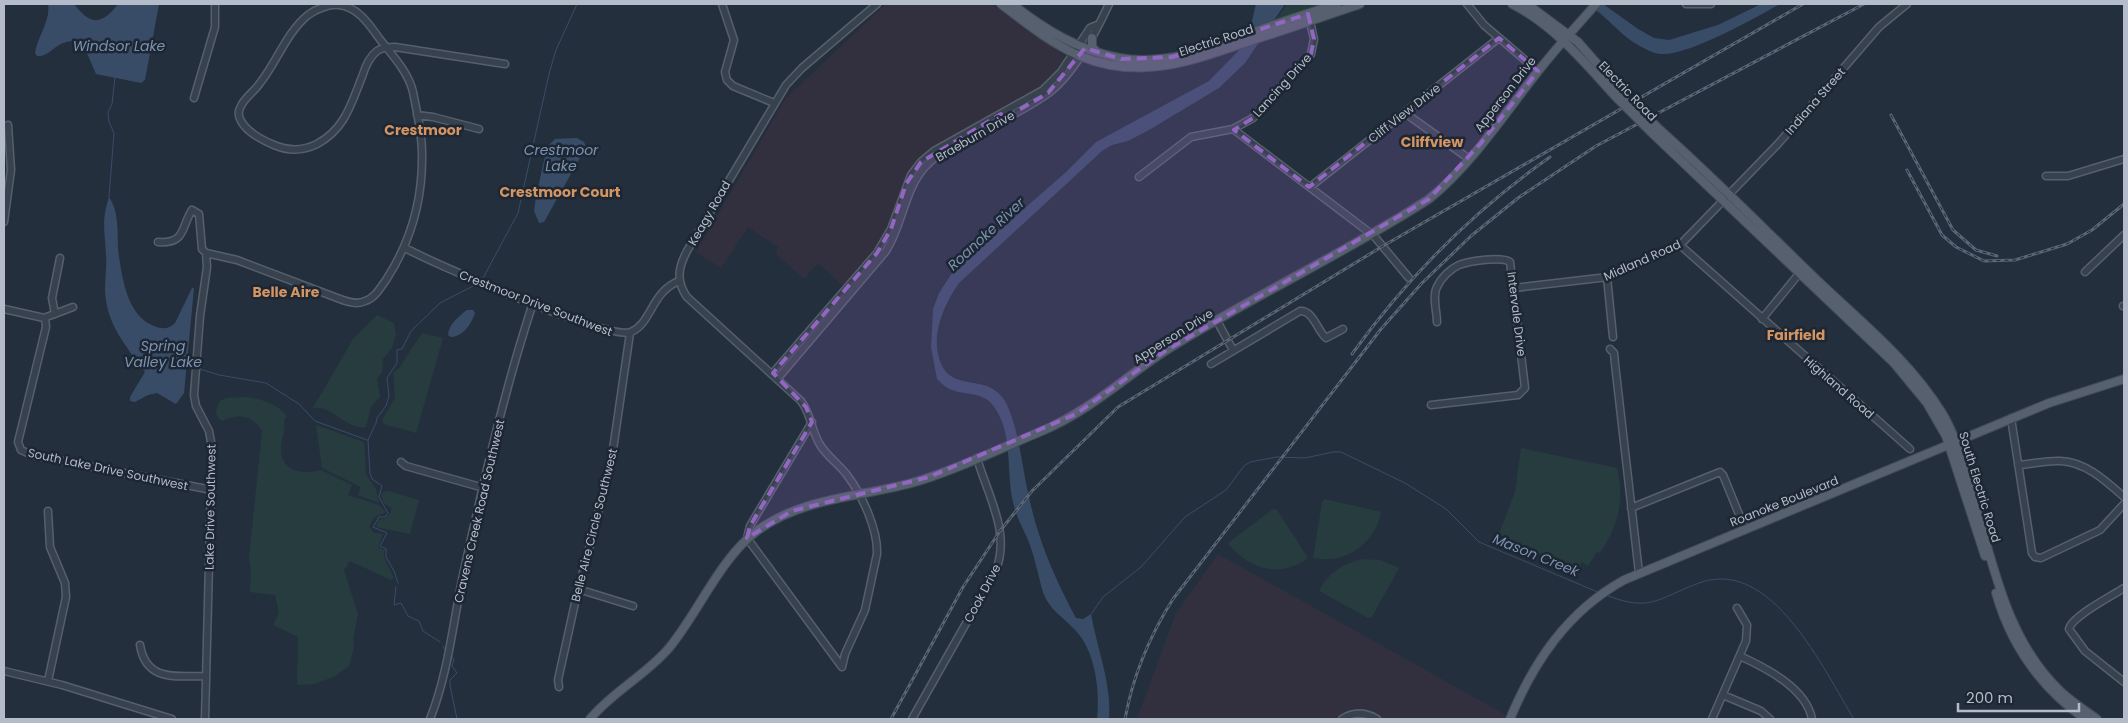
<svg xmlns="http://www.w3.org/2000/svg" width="2128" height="723" font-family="Poppins,sans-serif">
  <rect width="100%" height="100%" fill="#242f3e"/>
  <path fill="#32303f" d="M 886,4 L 992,4 L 1065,56 L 1064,63 L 1040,89 L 926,155 L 906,180 L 888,232 L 877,252 L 845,288 L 818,263 L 804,279 L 776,254 L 778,247 L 748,227 L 721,268 L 696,252 L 786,98 Z
    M 1218,554 L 1506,715 L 1504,719 L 1137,719 L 1176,613 Z"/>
  <path fill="#263c3f" d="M 1287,4 L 1327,4 L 1274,22 Z
    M 377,315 L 394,323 L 396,334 L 392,348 L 383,359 L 382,372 L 377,379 L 380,397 L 371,407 L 366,427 C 346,430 333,405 313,408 L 353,339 Z
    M 422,333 L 443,338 L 416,433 L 384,424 L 382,420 L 395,397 L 393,373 L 399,368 Z
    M 245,397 C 260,399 279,403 287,417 L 284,419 C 286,430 281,438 281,449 C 281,472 304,475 321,470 L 352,485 L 348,495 L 379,505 L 386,512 L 375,517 L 369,526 L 374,533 L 383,534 L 378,547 L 384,550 L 384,557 L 394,578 L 391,580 L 350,561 L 344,570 L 358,614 L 353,639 L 354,647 L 349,666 L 335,676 L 315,684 L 297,685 L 298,637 L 273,625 L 279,613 L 275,595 L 250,592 L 251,569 L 249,558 L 262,431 C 253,415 238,413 222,421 C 214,416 215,409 220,401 L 226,398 Z
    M 316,425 L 364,442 L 366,474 L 376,489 L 379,503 L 358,495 L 361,487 L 322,468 Z
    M 1521,448 L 1617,468 C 1625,500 1618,527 1600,553 L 1597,552 L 1588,566 L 1582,562 L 1577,571 L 1499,534 L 1515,492 Z
    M 388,491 L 419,500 L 410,534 L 376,527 L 378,520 L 386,518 L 391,512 L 391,508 L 384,503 L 381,495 L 383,492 Z
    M 1325,499 L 1381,512 C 1375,544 1345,565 1313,558 L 1322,502 Z
    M 1273,509 L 1277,510 L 1308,558 C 1281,579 1247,569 1228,543 Z
    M 1364,559 L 1380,560 L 1399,568 L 1372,617 L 1368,618 L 1319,591 C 1328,573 1344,562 1364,559 Z"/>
  <path fill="#394c67" d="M 48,4 L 74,4 C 91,26 102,25 118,4 L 159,4 L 145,80 L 141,83 L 96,74 L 86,51 L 78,42 C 57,37 51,58 37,56 L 35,53 C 37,37 51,21 48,4 Z
    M 1256,4 L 1285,4 L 1245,63 L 1219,88 L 1149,130 L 1128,141 L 1112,145 L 1102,151 L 959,283 C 947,300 935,325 937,347 C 943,400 985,368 1005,401 C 1019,427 1022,468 1029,497 C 1038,540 1055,579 1076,618 L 1083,619 L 1091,614 C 1097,648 1112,685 1109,719 L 1097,719 C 1100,692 1096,654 1077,632 C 1064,617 1048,610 1042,589 C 1038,574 1035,559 1030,545 C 1025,532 1017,519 1014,506 C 1005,475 1015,430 991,403 C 981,392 964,395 952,390 C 946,388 941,383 937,379 L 931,347 L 933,309 L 939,293 L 954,270 L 1065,173 L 1096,142 L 1209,81 L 1242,47 L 1249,34 Z
    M 1586,4 L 1603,4 L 1638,29 L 1654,38 L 1669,40 L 1718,25 L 1761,4 L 1780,4 C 1755,18 1688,56 1661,54 C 1655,54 1645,49 1640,46 C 1619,35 1606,14 1586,4 Z
    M 577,138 L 584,142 L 586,147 L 544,222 L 539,223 L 534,211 L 536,197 L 547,147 L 555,139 Z
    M 109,197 C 121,215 116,237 119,257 C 123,282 128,316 154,326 C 162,329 168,330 175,323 L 192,288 L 194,288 L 184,393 L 176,404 L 157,393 L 148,395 L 135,402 L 130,401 L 130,397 L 145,372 C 126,346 106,324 105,290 C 105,278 107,266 106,255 C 105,230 101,223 109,197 Z
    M 467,310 L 473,310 L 475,313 C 471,324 464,336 451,337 L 448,335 C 449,324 459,316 467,310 Z"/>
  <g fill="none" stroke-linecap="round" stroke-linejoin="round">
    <path stroke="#394c67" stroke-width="1" d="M 109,197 L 114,133 L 109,122 L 108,112 L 112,104 L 115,77
      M 482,280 L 518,213 L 549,74 L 556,50 L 577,4
      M 200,369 L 219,375 L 266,383 L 299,404 L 315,421 L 367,440
      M 398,583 L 394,571 L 386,557 L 386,549 L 380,546 L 387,533 L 373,527 L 379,517 L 385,517 L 388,513 L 379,497 L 382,486 L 372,479 L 370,473 L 368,440 L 376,423 L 377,418 L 386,406 L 389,396 L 387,378 L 397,363 L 397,350 L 402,349 L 411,331 L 440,303 L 477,284
      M 396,587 L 394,605 L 401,603 L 408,616 L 419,621 L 423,631 L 440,642
      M 1606,595 C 1651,613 1658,598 1699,583 C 1772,556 1824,671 1854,719
      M 1090,616 L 1103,597 L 1141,567 L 1185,517 L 1226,490 L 1244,466 L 1250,462 L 1277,457 L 1305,458 L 1333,452 L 1341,452 L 1405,483 L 1446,509 L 1479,542 L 1600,593
      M 443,646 L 445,650
      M 450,655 L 454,659 L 452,666 L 457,673 L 450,680 L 450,685 L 457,719"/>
    <g stroke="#565f6c" stroke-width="9">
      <path id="minor" d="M 722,4 L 734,40 L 725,72 L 727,80 L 733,86 L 774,103
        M 1467,4 L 1484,25 L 1538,71
        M 1686,4 L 1711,4
        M 194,98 L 215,27 L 215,4
        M 1405,113 L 1468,158
        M 417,115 L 433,117 L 479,129
        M 1233,129 L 1374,236 L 1409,278
        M 2046,176 L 2068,176 L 2124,159
        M 1139,177 L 1191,137 L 1233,129 L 1253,118 L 1311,54 L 1314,39 L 1309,17
        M 1310,187 L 1499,38
        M 4,222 L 11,170 L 8,125
        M 158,242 C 186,244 181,227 192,210 L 199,214 L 202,249 L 206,253 L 207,267 L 200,316 L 194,395 L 196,406 L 209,431 L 212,447 L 205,719
        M 1680,245 L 1910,449
        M 405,248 C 433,263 609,341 631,332 C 652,323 651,292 679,281
        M 206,253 L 237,260 L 340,299 C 348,302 357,305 365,301 C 375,298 380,288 386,280 C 410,243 422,203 422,159 C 423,137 417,113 413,92 C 408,71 391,54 379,38 C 369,24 358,7 339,5 C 329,4 316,9 308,15 C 286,33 277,62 260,83 C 255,91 245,97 241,106 C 238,111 238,116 241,121 C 247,132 262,140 274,145 C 288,151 303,151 317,144 C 345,129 351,104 362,77 C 365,67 369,57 377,51 C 382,47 389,47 395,47 L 505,64
        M 2085,272 L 2124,235
        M 1607,277 L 1613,337
        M 1514,288 L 1608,277 L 1681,244 L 1777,145 L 1879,27 L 1907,4
        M 2123,306 L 2124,306
        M 4,309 L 44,318 L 73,307
        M 55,314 L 52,298 L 60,258
        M 45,318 L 46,327 L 18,442 L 21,450 L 32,455 L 212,490
        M 1762,319 L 1802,270
        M 1217,321 L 1233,350
        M 1610,349 L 1614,353 L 1615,364 L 1639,573
        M 1211,364 L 1300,311 C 1313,310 1317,330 1326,338 L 1343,329
        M 773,373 L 877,253 L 891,229 L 911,175 L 921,162 L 934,151 L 1043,90 L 1061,72 L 1090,28 L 1097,25
        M 778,378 L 886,251 C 904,223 904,186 929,163 C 943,149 964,141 981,131 C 1004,119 1029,108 1050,92 C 1075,72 1096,32 1109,4
        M 1431,405 L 1518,395 L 1525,388 L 1510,262 C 1502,256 1469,261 1459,265 C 1450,269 1441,278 1437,287 C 1432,296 1437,312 1437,322
        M 2011,418 L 2032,553 L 2035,557 L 2041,558 L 2100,530 L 2124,504
        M 812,422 L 750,526 L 747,538 L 842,667
        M 401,462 L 406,466 L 484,488
        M 2018,465 C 2033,464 2047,460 2061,461 C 2086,462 2107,482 2124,497
        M 1631,508 L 1720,472 L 1723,475 L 1745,529
        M 2124,588 C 2112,596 2072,616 2069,629 L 2085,651 L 2124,682
        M 578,589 L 633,606
        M 140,645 C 146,682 176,676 206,676
        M 1740,656 C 1766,668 1806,688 1812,719
        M 842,667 L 845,654 L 865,610 L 877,554 C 878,529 862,495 847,475 C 839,464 826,456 819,443 C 811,429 811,414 801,401 L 687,297 C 676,281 678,268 687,251 L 786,85 L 802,68 L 877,4
        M 4,671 L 62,685 L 172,719
        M 48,681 L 66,597 L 65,583 L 50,547 L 48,511
        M 559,687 L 558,680 L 575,603 L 611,463 L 630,333
        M 1723,695 L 1761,711 L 1770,719
        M 430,719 C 448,674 453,623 463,575 C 483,484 504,391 533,303
        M 912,719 L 995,572 C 1012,534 987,494 977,458
        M 1342,719 C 1353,712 1365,712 1377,719
        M 1712,719 L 1746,641 L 1747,625 L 1737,608"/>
    </g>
    <g stroke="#414a57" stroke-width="10">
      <path id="major" d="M 1001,4 C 1026,23 1050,43 1080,56 C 1144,82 1195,59 1256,39 C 1291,28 1325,16 1360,4
        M 1012,4 C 1044,29 1079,51 1120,58 C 1165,66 1212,48 1254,32 C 1281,22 1309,13 1337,4
        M 1512,4 C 1555,26 1584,62 1616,97
        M 1527,4 L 1578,42 L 1621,91
        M 1092,38 L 1092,47 L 1097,52
        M 1659,129 C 1714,178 1765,230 1818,281 C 1862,323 1909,360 1942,413 C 1955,434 1961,459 1969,483 C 1992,556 2003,637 2061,692 C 2072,702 2084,710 2097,719
        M 1652,133 L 1894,363 L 1927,403 L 1946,436 L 1985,556
        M 1996,593 C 2011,646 2040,687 2085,719
        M 590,719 C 612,692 646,675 669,648 C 698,613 721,557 757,531 C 802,497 863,497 915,482 C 959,469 1001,448 1042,431 C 1089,411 1124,378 1165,351 C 1251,297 1344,254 1429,199 C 1471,165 1503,116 1536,74 C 1555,49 1576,27 1596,4
        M 1510,719 C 1534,661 1568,611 1624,580 L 2049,403 L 2124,379"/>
    </g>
    <use href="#minor" stroke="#38414e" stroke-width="6"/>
    <use href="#major" stroke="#56606e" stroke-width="8"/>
    <g stroke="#5a6575" stroke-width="3">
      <path id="rail" d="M 1891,115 L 1953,230 L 1976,250 L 1997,256
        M 1907,170 L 1942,235 L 1956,247 L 1984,261 L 2015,260 L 2067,244 L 2092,230 L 2124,204
        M 1352,354 C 1407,278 1473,211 1550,157
        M 891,719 L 963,587 L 1000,531 L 1032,491 L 1118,407 L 1383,246 L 1803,4
        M 1125,719 C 1133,675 1149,637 1173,599 L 1381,329 L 1422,283 L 1471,236 L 1518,198 L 1596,146 L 1864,4"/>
    </g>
    <use href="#rail" stroke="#1d2633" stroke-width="1" stroke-dasharray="4" stroke-linecap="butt"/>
    <g stroke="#414a57" stroke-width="10" stroke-linecap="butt">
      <path id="major-bridge" d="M 1621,91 L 1659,129
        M 1616,97 L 1652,133"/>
    </g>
    <use href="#major-bridge" stroke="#56606e" stroke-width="8"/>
  </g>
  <path fill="#9266c3" fill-opacity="0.2" stroke="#9266c3" stroke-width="4" stroke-dasharray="10 6" stroke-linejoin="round" d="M 1308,14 L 1314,39 L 1311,54 L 1253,118 L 1234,130 L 1309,187 L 1499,38 L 1538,71 L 1481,143 L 1429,199 L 1165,351 L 1076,414 L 929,477 L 792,511 L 747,538 L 750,526 L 812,422 L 806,407 L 773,373 L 877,253 L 891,229 L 906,184 L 921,162 L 1001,114 L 1003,119 L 1048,93 L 1085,48 L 1121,59 L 1172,57 Z"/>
  <g text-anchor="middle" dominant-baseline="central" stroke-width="5" stroke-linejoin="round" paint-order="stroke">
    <g font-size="12" fill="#b4bcc9" stroke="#1d2633">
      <text transform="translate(1216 40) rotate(-18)">Electric Road</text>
      <text transform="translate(1282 85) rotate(-48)">Lancing Drive</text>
      <text transform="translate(1628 91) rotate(46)">Electric Road</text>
      <text transform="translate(1505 94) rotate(-52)">Apperson Drive</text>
      <text transform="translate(1815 101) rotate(-49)">Indiana Street</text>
      <text transform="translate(1404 113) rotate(-38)">Cliff View Drive</text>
      <text transform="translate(975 136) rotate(-30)">Braeburn Drive</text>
      <text transform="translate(709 213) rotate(-60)">Keagy Road</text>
      <text transform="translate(1642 260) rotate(-24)">Midland Road</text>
      <text transform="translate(536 303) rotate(21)">Crestmoor Drive Southwest</text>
      <text transform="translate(1517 314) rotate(83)">Intervale Drive</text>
      <text transform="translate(1173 336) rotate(-32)">Apperson Drive</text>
      <text transform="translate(1839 387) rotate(41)">Highland Road</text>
      <text transform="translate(108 469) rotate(12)">South Lake Drive Southwest</text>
      <text transform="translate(1980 487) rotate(73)">South Electric Road</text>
      <text transform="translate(1784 501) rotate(-22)">Roanoke Boulevard</text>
      <text transform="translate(210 507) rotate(-89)">Lake Drive Southwest</text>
      <text transform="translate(479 511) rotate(-77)">Cravens Creek Road Southwest</text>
      <text transform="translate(594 525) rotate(-76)">Belle Aire Circle Southwest</text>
      <text transform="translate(982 593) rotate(-62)">Cook Drive</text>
    </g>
    <g font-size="14" font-style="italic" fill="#7c92b1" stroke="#1d2633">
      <text x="119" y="46">Windsor Lake</text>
      <text x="561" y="150">Crestmoor<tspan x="561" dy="16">Lake</tspan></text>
      <text transform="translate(986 234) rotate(-43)">Roanoke River</text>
      <text x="163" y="346">Spring<tspan x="163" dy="16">Valley Lake</tspan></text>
      <text transform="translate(1536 555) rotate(22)">Mason Creek</text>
    </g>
    <g font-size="14" font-weight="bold" fill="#d59563" stroke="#1d2633">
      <text x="423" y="130">Crestmoor</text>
      <text x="1432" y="142">Cliffview</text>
      <text x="560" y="192">Crestmoor Court</text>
      <text x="286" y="292">Belle Aire</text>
      <text x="1796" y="335">Fairfield</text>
    </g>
  </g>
  <rect width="2128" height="723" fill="none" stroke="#b4bcc9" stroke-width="10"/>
  <path d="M1958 703v8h121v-8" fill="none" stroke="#b4bcc9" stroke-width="2.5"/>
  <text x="1966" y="703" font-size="15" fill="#b4bcc9" stroke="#1d2633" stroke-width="4" paint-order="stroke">200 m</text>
</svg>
